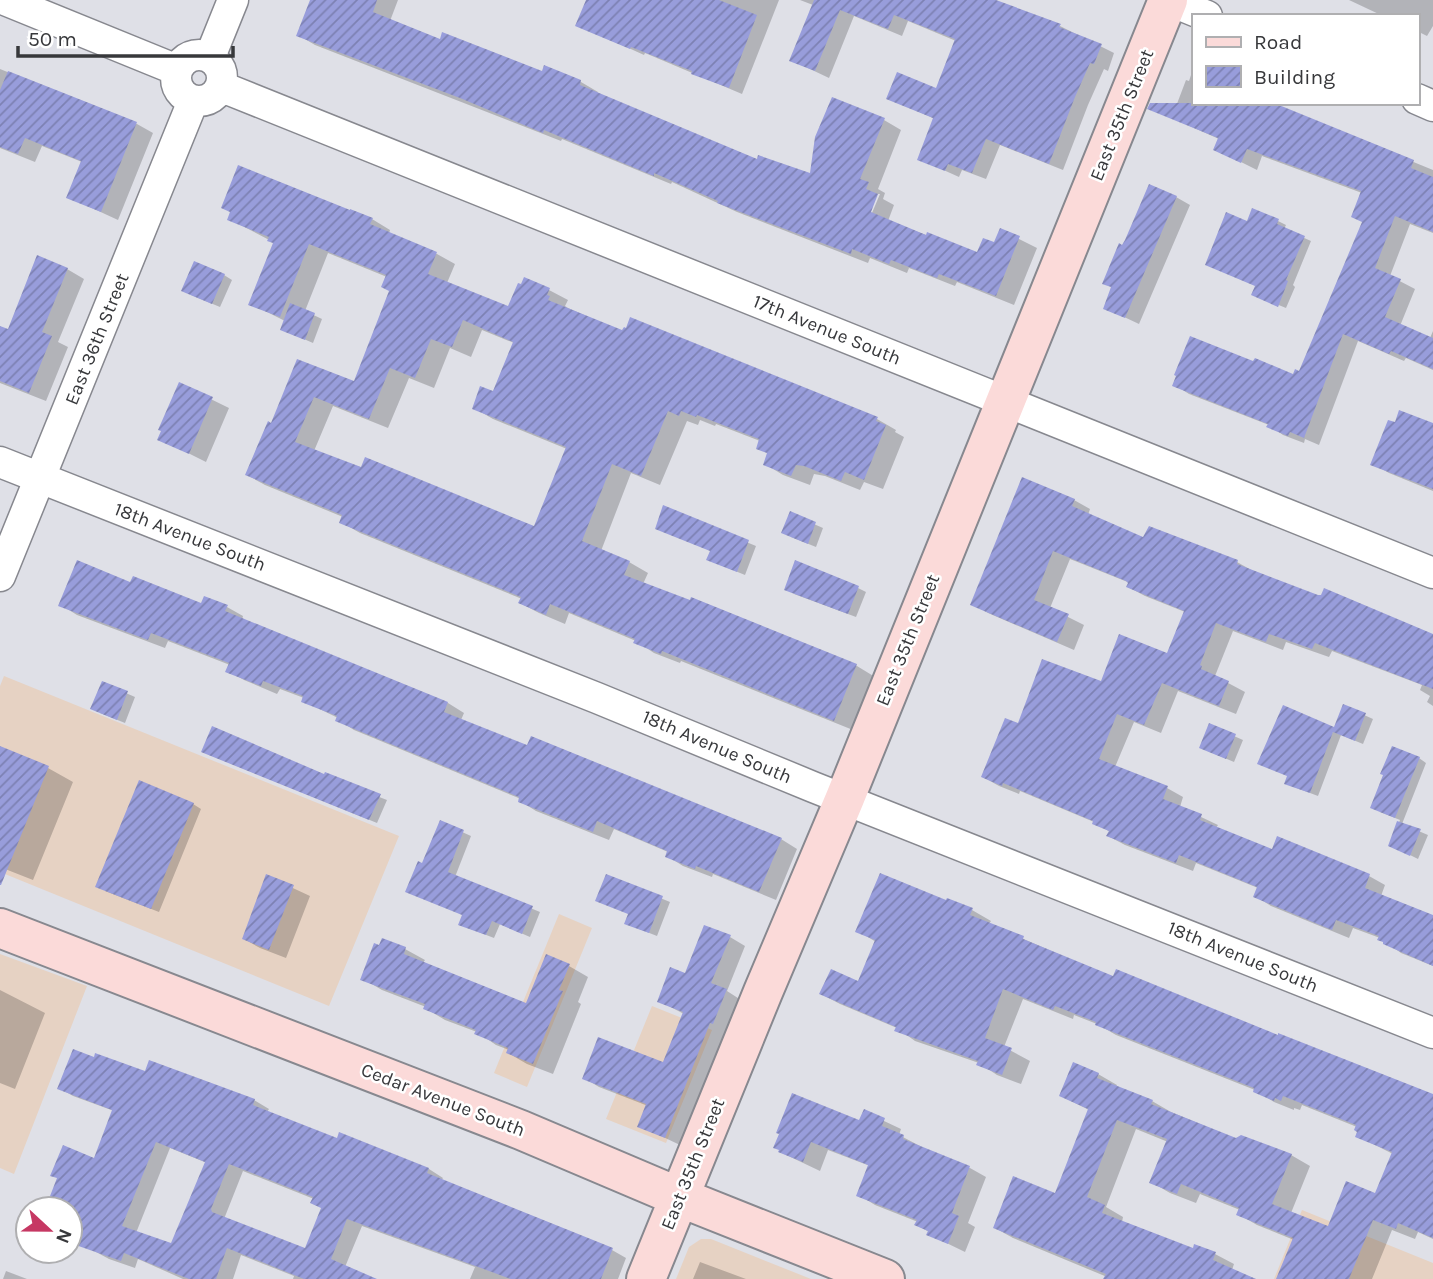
<svg xmlns="http://www.w3.org/2000/svg" width="1433" height="1279" font-family="Karla,sans-serif">
  <defs>
    <pattern id="building-hatch" width="6" height="6" patternUnits="userSpaceOnUse" patternTransform="scale(1.75)"><rect width="6" height="6" fill="#989ddb"/><path d="M-1 1l2-2M0 6l6-6M5 7l2-2" fill="none" stroke="#7d81b3"/></pattern>
  </defs>
  <rect width="100%" height="100%" fill="#dfe0e7"/>
  <path fill="#e6d2c3" d="M 4,676 L 399,836 L 329,1006 L 0,872 L 0,686 Z
    M 559,914 L 592,928 L 527,1087 L 494,1073 Z
    M 0,954 L 87,986 L 14,1174 L 0,1168 Z
    M 652,1006 L 712,1030 L 666,1143 L 606,1119 Z
    M 1302,1210 L 1433,1263 L 1433,1279 L 1274,1279 Z
    M 701,1239 L 711,1239 L 811,1279 L 676,1279 L 689,1247 Z"/>
  <path fill="#0003" fill-rule="evenodd" d="M 312,0 L 398,0 L 390,21 L 441,41 L 543,73 L 581,82 L 598,92 L 597,94 L 758,161 L 811,176 L 884,120 L 901,130 L 878,189 L 885,193 L 883,199 L 894,205 L 888,221 L 978,254 L 995,245 L 1001,230 L 1037,248 L 1014,305 L 957,282 L 955,286 L 909,268 L 907,273 L 870,258 L 868,263 L 737,212 L 672,182 L 671,184 L 562,139 L 561,141 L 315,45 L 298,35 ZM 876,194 L 880,194 L 869,220 L 866,219 Z
    M 591,0 L 779,0 L 742,94 L 645,53 L 644,55 L 578,25 Z
    M 800,0 L 993,0 L 1060,26 L 1114,53 L 1108,71 L 1104,69 L 1088,105 L 1063,170 L 1000,145 L 986,179 L 962,170 L 959,177 L 919,159 L 935,119 L 888,98 L 937,90 L 956,41 L 908,21 L 902,36 L 854,16 L 829,78 L 791,60 L 813,5 Z
    M 1349,0 L 1433,0 L 1433,26 L 1427,36 L 1417,31 L 1417,16 L 1383,16 Z
    M 0,69 L 137,124 L 153,133 L 118,220 L 68,197 L 82,162 L 42,146 L 35,162 L 0,148 Z
    M 1192,72 L 1193,103 L 1279,107 L 1433,170 L 1433,233 L 1410,224 L 1390,276 L 1415,289 L 1400,326 L 1430,338 L 1433,331 L 1433,370 L 1406,358 L 1404,361 L 1358,341 L 1319,445 L 1305,439 L 1304,443 L 1283,435 L 1269,425 L 1189,394 L 1175,385 L 1254,364 L 1294,376 L 1300,373 L 1364,223 L 1362,193 L 1262,156 L 1257,170 L 1215,149 L 1219,139 L 1174,119 L 1175,109 L 1186,80 L 1189,81 Z
    M 1176,197 L 1190,205 L 1139,324 L 1105,308 L 1113,288 L 1122,247 Z
    M 229,219 L 372,219 L 390,230 L 389,234 L 437,254 L 455,264 L 447,283 L 509,308 L 549,290 L 568,300 L 565,306 L 568,308 L 623,332 L 627,330 L 631,319 L 877,419 L 896,430 L 895,432 L 904,437 L 883,489 L 864,482 L 860,490 L 825,476 L 814,474 L 810,485 L 783,475 L 765,464 L 769,454 L 758,448 L 760,441 L 716,424 L 715,426 L 700,420 L 698,425 L 687,421 L 660,485 L 631,473 L 601,551 L 629,562 L 648,573 L 643,584 L 691,602 L 692,600 L 857,666 L 875,677 L 853,730 L 681,661 L 680,663 L 654,653 L 636,641 L 569,613 L 565,624 L 539,613 L 520,603 L 522,599 L 360,533 L 341,522 L 343,517 L 265,485 L 247,475 L 272,425 L 298,361 L 355,384 L 391,291 L 387,277 L 328,253 L 305,311 L 322,319 L 313,343 L 290,333 L 285,321 L 251,304 L 275,243 ZM 482,330 L 514,343 L 493,393 L 474,408 L 493,419 L 567,449 L 535,528 L 314,451 L 333,406 L 388,428 L 409,378 L 434,388 L 450,348 L 471,357 Z
    M 1278,221 L 1286,225 L 1284,229 L 1311,241 L 1293,285 L 1295,287 L 1286,308 L 1259,297 L 1257,286 L 1207,265 Z
    M 67,269 L 84,279 L 58,342 L 68,347 L 46,401 L 0,383 L 0,328 L 9,332 Z
    M 224,275 L 232,280 L 220,307 L 191,295 Z
    M 180,384 L 229,408 L 206,462 L 160,439 Z
    M 1396,425 L 1433,425 L 1433,491 L 1389,473 L 1373,464 Z
    M 1074,500 L 1090,509 L 1088,515 L 1144,539 L 1237,562 L 1253,571 L 1318,597 L 1433,635 L 1433,706 L 1427,702 L 1430,696 L 1420,690 L 1422,685 L 1332,651 L 1329,657 L 1286,642 L 1283,650 L 1233,631 L 1215,676 L 1245,692 L 1236,714 L 1178,691 L 1161,733 L 1134,722 L 1115,767 L 1167,788 L 1183,797 L 1180,807 L 1218,825 L 1216,828 L 1273,851 L 1369,876 L 1385,885 L 1381,896 L 1433,917 L 1433,966 L 1401,953 L 1380,938 L 1353,928 L 1349,938 L 1271,906 L 1255,896 L 1258,888 L 1196,863 L 1193,871 L 1125,845 L 1108,836 L 1110,832 L 1094,822 L 1020,791 L 1019,794 L 999,786 L 983,777 L 1019,725 L 1102,684 L 1168,655 L 1185,612 L 1145,596 L 1128,587 L 1130,583 L 1070,559 L 1050,608 L 1084,625 L 1074,650 L 988,613 L 972,604 Z
    M 664,508 L 756,546 L 745,575 L 708,560 L 712,551 Z
    M 791,514 L 823,528 L 816,547 L 791,537 Z
    M 131,584 L 202,605 L 205,598 L 227,607 L 243,616 L 242,620 L 448,703 L 464,713 L 461,720 L 528,747 L 781,839 L 797,849 L 776,900 L 713,874 L 712,877 L 683,866 L 667,856 L 668,852 L 614,829 L 609,840 L 536,811 L 520,801 L 521,799 L 354,730 L 338,720 L 338,718 L 303,701 L 304,698 L 280,689 L 277,694 L 244,680 L 228,671 L 230,665 L 168,641 L 165,648 L 77,615 L 61,605 Z
    M 858,588 L 866,592 L 856,617 L 794,594 Z
    M 103,683 L 135,697 L 125,723 L 100,713 Z
    M 1344,706 L 1373,719 L 1363,744 L 1341,735 L 1318,796 L 1294,787 L 1335,729 Z
    M 1209,725 L 1243,740 L 1234,762 L 1208,751 Z
    M 0,748 L 48,768 L 73,782 L 33,880 L 0,867 Z
    M 203,752 L 325,776 L 387,800 L 377,823 Z
    M 1419,758 L 1426,763 L 1402,824 L 1428,835 L 1418,859 L 1390,845 L 1400,820 L 1380,812 Z
    M 193,804 L 201,809 L 159,912 L 105,891 Z
    M 440,822 L 471,836 L 455,877 L 540,912 L 530,937 L 500,924 L 494,938 L 468,928 L 464,915 L 423,865 Z
    M 267,876 L 310,896 L 286,958 L 260,948 L 244,939 Z
    M 607,876 L 670,902 L 657,936 L 634,927 L 630,914 Z
    M 972,910 L 991,921 L 989,924 L 1114,978 L 1433,1095 L 1433,1239 L 1418,1232 L 1415,1239 L 1392,1230 L 1372,1279 L 1278,1279 L 1294,1240 L 1257,1225 L 1238,1214 L 1240,1210 L 1200,1194 L 1196,1203 L 1170,1193 L 1151,1182 L 1168,1142 L 1136,1129 L 1106,1207 L 1123,1217 L 1122,1222 L 1194,1250 L 1215,1254 L 1234,1264 L 1232,1270 L 1256,1279 L 1112,1279 L 1013,1238 L 995,1228 L 1056,1195 L 1089,1110 L 1061,1096 L 1074,1064 L 1098,1074 L 1117,1085 L 1116,1087 L 1152,1101 L 1171,1112 L 1236,1139 L 1291,1155 L 1310,1166 L 1291,1213 L 1329,1229 L 1376,1195 L 1393,1154 L 1357,1136 L 1360,1132 L 1357,1127 L 1302,1105 L 1300,1110 L 1294,1108 L 1294,1110 L 1274,1102 L 1255,1090 L 1116,1035 L 1097,1024 L 1074,1015 L 1073,1019 L 1023,999 L 1004,1047 L 1030,1061 L 1021,1084 L 997,1075 L 979,1063 L 915,1041 L 897,1028 L 840,1004 L 821,994 L 859,983 L 876,942 L 858,931 Z
    M 730,937 L 745,946 L 727,991 L 741,1000 L 729,1031 L 726,1030 L 680,1145 L 640,1126 L 648,1106 L 599,1087 L 584,1078 L 664,1064 L 684,1014 L 659,1001 Z
    M 405,949 L 425,960 L 423,963 L 527,1005 L 569,966 L 588,977 L 578,1002 L 581,1004 L 553,1074 L 527,1064 L 508,1053 L 509,1050 L 496,1045 L 477,1032 L 445,1020 L 425,1008 L 426,1007 L 382,990 L 363,979 Z
    M 0,990 L 45,1013 L 15,1089 L 0,1083 Z
    M 146,1074 L 254,1100 L 269,1109 L 267,1112 L 338,1141 L 340,1134 L 429,1169 L 443,1178 L 441,1181 L 612,1250 L 626,1258 L 618,1279 L 470,1279 L 475,1267 L 362,1226 L 345,1267 L 373,1279 L 293,1279 L 294,1276 L 241,1255 L 233,1279 L 183,1279 L 138,1259 L 135,1268 L 109,1259 L 70,1238 L 70,1209 L 47,1209 L 95,1160 L 114,1111 L 73,1096 L 59,1088 ZM 170,1148 L 207,1163 L 172,1245 L 136,1233 ZM 243,1171 L 314,1199 L 323,1209 L 306,1251 L 224,1219 Z
    M 865,1112 L 901,1129 L 899,1135 L 920,1146 L 919,1148 L 970,1168 L 986,1177 L 968,1223 L 975,1227 L 965,1252 L 928,1234 L 929,1232 L 917,1225 L 918,1222 L 875,1205 L 859,1195 L 870,1166 L 828,1150 L 820,1171 L 780,1152 L 860,1123 Z
    M 700,1262 L 746,1279 L 693,1279 Z
    M 6,1271 L 27,1279 L 3,1279 Z"/>
  <path fill="url(#building-hatch)" fill-rule="evenodd" d="M 310,0 L 377,0 L 373,12 L 440,39 L 442,32 L 542,71 L 544,65 L 581,80 L 580,85 L 757,159 L 758,155 L 810,173 L 815,137 L 832,97 L 885,118 L 860,179 L 869,182 L 866,189 L 878,194 L 871,212 L 926,235 L 927,232 L 977,252 L 983,238 L 994,242 L 1000,228 L 1020,236 L 996,296 L 939,274 L 937,278 L 891,260 L 889,264 L 852,249 L 851,254 L 717,203 L 718,201 L 654,173 L 654,176 L 544,130 L 543,133 L 460,98 L 296,36 Z
    M 586,0 L 719,0 L 757,15 L 729,88 L 691,74 L 692,71 L 631,47 L 630,49 L 575,26 Z
    M 814,0 L 996,0 L 1061,24 L 1059,27 L 1102,44 L 1094,64 L 1090,63 L 1075,97 L 1049,164 L 986,139 L 972,173 L 948,164 L 945,171 L 917,160 L 933,118 L 886,99 L 897,72 L 936,88 L 955,39 L 894,15 L 888,29 L 840,10 L 815,71 L 789,61 Z
    M 8,71 L 137,122 L 101,212 L 66,198 L 81,161 L 25,138 L 18,154 L 0,147 L 0,90 Z
    M 1150,103 L 1274,103 L 1414,160 L 1411,168 L 1433,177 L 1433,232 L 1395,216 L 1375,268 L 1401,279 L 1385,317 L 1433,338 L 1433,369 L 1391,351 L 1389,354 L 1343,334 L 1304,438 L 1290,432 L 1288,436 L 1266,427 L 1268,424 L 1172,386 L 1176,376 L 1174,375 L 1190,336 L 1253,361 L 1255,358 L 1293,374 L 1295,369 L 1299,371 L 1362,222 L 1351,217 L 1361,191 L 1247,149 L 1241,163 L 1213,150 L 1218,138 L 1147,109 Z
    M 238,165 L 350,210 L 350,209 L 373,218 L 370,224 L 437,252 L 428,274 L 508,306 L 518,283 L 521,284 L 524,277 L 550,288 L 547,295 L 550,296 L 548,300 L 622,330 L 624,327 L 626,328 L 630,317 L 878,417 L 876,421 L 886,425 L 864,480 L 845,472 L 841,481 L 804,466 L 796,465 L 791,476 L 763,465 L 767,453 L 756,449 L 759,439 L 697,415 L 696,417 L 681,411 L 679,416 L 668,411 L 641,476 L 612,464 L 582,541 L 630,561 L 624,575 L 690,600 L 691,597 L 857,664 L 834,721 L 662,651 L 661,654 L 633,643 L 635,639 L 550,604 L 546,615 L 518,603 L 521,597 L 339,523 L 342,515 L 245,475 L 268,421 L 271,423 L 297,359 L 354,381 L 389,291 L 381,287 L 386,275 L 309,244 L 280,317 L 248,305 L 273,243 L 267,241 L 269,237 L 227,220 L 230,212 L 221,208 ZM 463,320 L 513,342 L 493,391 L 480,386 L 472,409 L 566,447 L 534,526 L 365,457 L 361,467 L 295,442 L 314,397 L 369,419 L 390,368 L 415,378 L 431,339 L 452,347 Z
    M 1149,184 L 1177,196 L 1125,318 L 1103,309 L 1111,287 L 1102,284 L 1119,243 L 1122,245 L 1125,240 Z
    M 1252,208 L 1279,219 L 1277,224 L 1305,236 L 1286,280 L 1288,281 L 1278,307 L 1251,295 L 1255,286 L 1205,265 L 1226,212 L 1247,221 Z
    M 37,255 L 68,268 L 42,332 L 52,336 L 29,393 L 0,381 L 0,326 L 8,329 Z
    M 194,261 L 225,274 L 212,304 L 181,291 Z
    M 290,303 L 315,313 L 305,340 L 280,330 Z
    M 179,382 L 213,397 L 189,454 L 157,440 L 161,431 L 158,430 Z
    M 1399,410 L 1433,423 L 1433,489 L 1370,465 L 1388,420 L 1395,422 Z
    M 1022,477 L 1075,499 L 1072,506 L 1143,537 L 1149,526 L 1238,560 L 1237,564 L 1318,595 L 1321,595 L 1324,588 L 1433,634 L 1433,689 L 1315,643 L 1312,649 L 1269,634 L 1266,642 L 1216,623 L 1200,665 L 1202,666 L 1201,669 L 1229,681 L 1219,706 L 1162,683 L 1144,725 L 1117,714 L 1099,759 L 1168,786 L 1163,799 L 1202,814 L 1200,820 L 1272,849 L 1277,836 L 1370,874 L 1365,888 L 1433,915 L 1433,966 L 1383,944 L 1383,942 L 1377,940 L 1379,936 L 1336,920 L 1332,930 L 1253,897 L 1257,887 L 1179,855 L 1176,863 L 1106,836 L 1109,831 L 1092,824 L 1093,821 L 1003,783 L 1002,786 L 981,777 L 1005,718 L 1018,723 L 1042,659 L 1101,681 L 1119,634 L 1167,653 L 1184,611 L 1126,587 L 1128,583 L 1126,581 L 1053,551 L 1034,600 L 1069,614 L 1057,642 L 970,605 Z
    M 663,505 L 749,540 L 737,572 L 706,560 L 710,551 L 655,529 Z
    M 790,511 L 816,522 L 808,544 L 781,533 Z
    M 77,560 L 130,582 L 133,576 L 201,603 L 204,596 L 228,605 L 225,611 L 448,702 L 444,712 L 527,745 L 531,736 L 782,838 L 759,892 L 696,866 L 695,869 L 665,857 L 667,851 L 597,821 L 593,832 L 518,802 L 519,797 L 335,721 L 337,716 L 301,702 L 303,696 L 263,681 L 261,686 L 225,672 L 229,663 L 151,633 L 148,640 L 58,606 Z
    M 795,560 L 859,586 L 848,614 L 784,590 Z
    M 102,681 L 128,691 L 117,720 L 90,709 Z
    M 1343,704 L 1366,713 L 1355,741 L 1333,732 L 1310,793 L 1284,784 L 1287,776 L 1257,764 L 1283,705 L 1334,727 Z
    M 1209,723 L 1236,734 L 1226,759 L 1199,748 Z
    M 212,726 L 324,774 L 325,772 L 381,794 L 369,820 L 201,752 Z
    M 0,746 L 49,766 L 1,885 L 0,885 Z
    M 1392,746 L 1420,757 L 1395,818 L 1370,808 L 1383,775 L 1380,774 Z
    M 139,780 L 194,803 L 151,909 L 95,887 Z
    M 440,820 L 464,830 L 448,872 L 533,906 L 522,934 L 492,921 L 486,935 L 458,925 L 462,915 L 405,892 L 418,861 L 422,863 Z
    M 1397,821 L 1421,829 L 1410,856 L 1388,846 Z
    M 880,873 L 946,900 L 947,898 L 973,908 L 970,915 L 1024,936 L 1023,939 L 1113,976 L 1116,969 L 1278,1035 L 1278,1033 L 1433,1094 L 1433,1238 L 1398,1223 L 1396,1229 L 1373,1220 L 1349,1279 L 1276,1279 L 1293,1238 L 1236,1215 L 1239,1208 L 1181,1184 L 1177,1194 L 1149,1183 L 1167,1139 L 1117,1120 L 1087,1197 L 1105,1205 L 1102,1213 L 1193,1248 L 1194,1244 L 1216,1252 L 1213,1260 L 1256,1279 L 1103,1279 L 1106,1274 L 993,1228 L 1013,1176 L 1055,1193 L 1088,1109 L 1059,1096 L 1073,1062 L 1099,1073 L 1097,1078 L 1153,1100 L 1151,1104 L 1236,1138 L 1241,1135 L 1292,1154 L 1272,1204 L 1328,1226 L 1346,1181 L 1375,1193 L 1392,1152 L 1355,1137 L 1357,1132 L 1354,1130 L 1356,1125 L 1283,1096 L 1281,1101 L 1275,1098 L 1274,1101 L 1253,1092 L 1254,1088 L 1095,1025 L 1096,1022 L 1055,1006 L 1053,1010 L 1003,989 L 985,1038 L 1012,1048 L 1002,1075 L 976,1065 L 978,1061 L 894,1031 L 896,1027 L 819,994 L 831,969 L 858,981 L 875,940 L 855,932 Z
    M 266,874 L 294,885 L 269,950 L 242,939 Z
    M 606,874 L 663,896 L 649,933 L 624,924 L 628,914 L 595,901 Z
    M 704,925 L 731,935 L 711,983 L 727,989 L 713,1024 L 710,1023 L 665,1138 L 637,1127 L 646,1104 L 582,1079 L 598,1037 L 663,1062 L 683,1012 L 657,1002 L 670,967 L 685,973 Z
    M 382,938 L 406,947 L 404,954 L 526,1003 L 546,954 L 570,964 L 559,990 L 563,991 L 533,1064 L 506,1053 L 508,1048 L 474,1034 L 476,1030 L 423,1009 L 425,1004 L 360,980 L 374,943 L 379,945 Z
    M 73,1049 L 94,1057 L 95,1053 L 145,1071 L 149,1060 L 255,1099 L 253,1105 L 337,1138 L 339,1132 L 429,1168 L 427,1173 L 613,1248 L 601,1279 L 511,1279 L 347,1219 L 331,1259 L 377,1279 L 304,1279 L 227,1248 L 216,1279 L 189,1279 L 124,1253 L 121,1261 L 70,1243 L 70,1209 L 45,1209 L 57,1178 L 50,1176 L 63,1145 L 94,1158 L 112,1110 L 57,1089 ZM 156,1142 L 205,1162 L 171,1243 L 122,1226 ZM 229,1164 L 313,1197 L 310,1203 L 321,1208 L 305,1248 L 212,1212 L 211,1209 Z
    M 792,1093 L 859,1120 L 864,1109 L 885,1118 L 882,1126 L 904,1135 L 903,1139 L 970,1166 L 952,1213 L 959,1216 L 948,1244 L 926,1235 L 928,1231 L 914,1225 L 917,1220 L 856,1196 L 868,1165 L 811,1142 L 803,1162 L 778,1152 L 779,1150 L 773,1148 L 779,1134 L 776,1133 Z"/>
  <g fill="none" stroke-linecap="round" stroke-linejoin="round">
    <g stroke="#87888f" stroke-width="33">
      <path id="street" d="M 5,0 L 177,70
        M 1168,0 L 1207,16
        M176 78a23 23 0 1 1 46 0a23 23 0 1 1-46 0Z
        M 210,57 L 233,0
        M 222,87 L 1433,573
        M 1417,99 L 1433,106
        M 0,462 L 597,698 L 813,787 L 1433,1033
        M 0,576 L 193,101"/>
    </g>
    <g stroke="#87888f" stroke-width="42">
      <path id="secondary" d="M 0,928 L 521,1130 L 679,1197 L 885,1279
        M 646,1279 L 763,992 L 845,798 L 1168,0"/>
    </g>
    <use href="#street" stroke="#fff" stroke-width="30"/>
    <use href="#secondary" stroke="#fbdad9" stroke-width="38"/>
  </g>
  <g text-anchor="middle" dominant-baseline="central" stroke-width="5" stroke-linejoin="round" paint-order="stroke">
    <g font-size="19" fill="#37383b" stroke="#fff">
      <text transform="translate(1122 115) rotate(-68)">East 35th Street</text>
      <text transform="translate(827 330) rotate(22)">17th Avenue South</text>
      <text transform="translate(97 339) rotate(-68)">East 36th Street</text>
      <text transform="translate(190 537) rotate(21)">18th Avenue South</text>
      <text transform="translate(908 640) rotate(-68)">East 35th Street</text>
      <text transform="translate(717 747) rotate(23)">18th Avenue South</text>
      <text transform="translate(1243 957) rotate(22)">18th Avenue South</text>
      <text transform="translate(443 1100) rotate(21)">Cedar Avenue South</text>
      <text transform="translate(693 1164) rotate(-68)">East 35th Street</text>
    </g>
  </g>
  <rect x="1192" y="14" width="228" height="91" fill="#ffffff" stroke="#afafb1" stroke-width="2"/>
  <rect x="1206" y="37" width="35" height="10" fill="#fbdad9" stroke="#afafb1" stroke-width="2"/>
  <text x="1254" y="49" font-size="21" fill="#37383b">Road</text>
  <rect x="1206" y="66" width="35" height="21" fill="url(#building-hatch)" stroke="#afafb1" stroke-width="2"/>
  <text x="1254" y="84" font-size="21" fill="#37383b">Building</text>
  <g transform="translate(49 1230) rotate(112)"><circle r="33" fill="#ffffff" stroke="#afafb1" stroke-width="2"/>
  <path d="M0-5L12 26L0 18L-12 26Z" fill="#c63863"/>
  <text y="-10" font-size="19" font-weight="bold" text-anchor="middle" fill="#37383b">N</text>
  </g>
  <path d="M18 46v10h215v-10" fill="none" stroke="#37383b" stroke-width="3.5"/>
  <text x="28" y="46" font-size="21" fill="#37383b" stroke="#ffffff" stroke-width="5" paint-order="stroke">50 m</text>
</svg>
